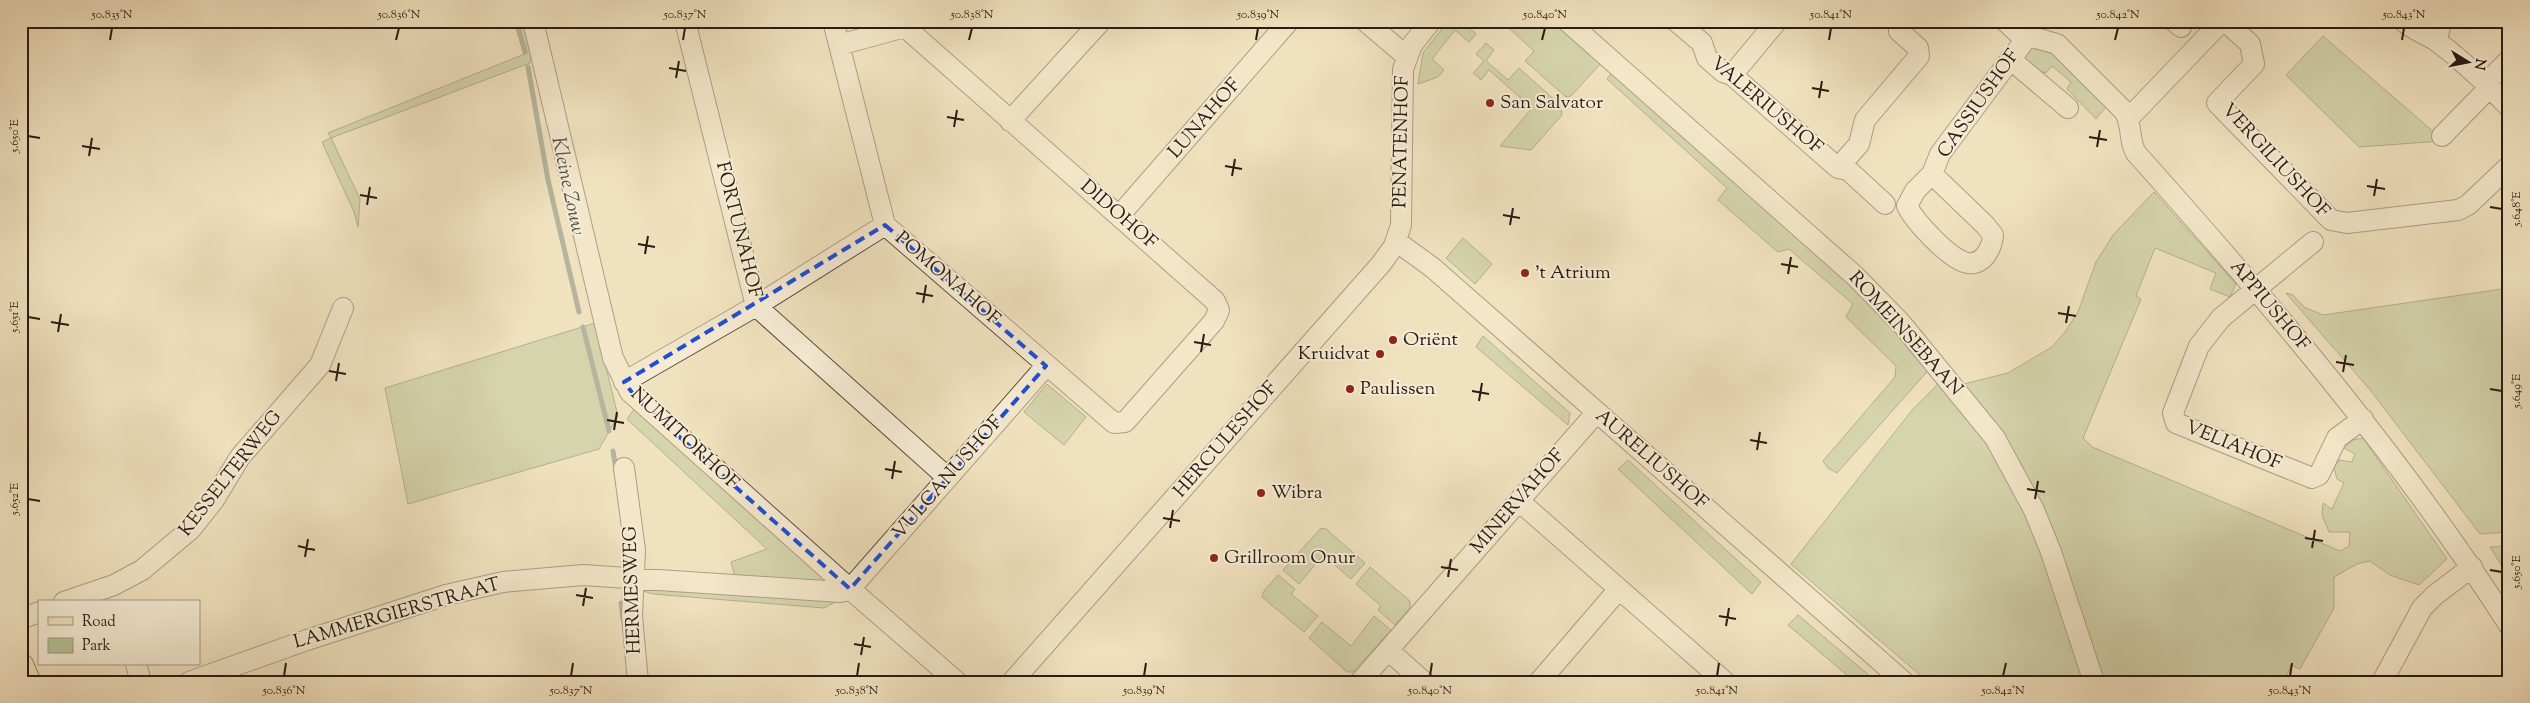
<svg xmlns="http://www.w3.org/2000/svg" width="2530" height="703" font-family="'Sorts Mill Goudy',serif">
  <rect width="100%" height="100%" fill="#f1e2bf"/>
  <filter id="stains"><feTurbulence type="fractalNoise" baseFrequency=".004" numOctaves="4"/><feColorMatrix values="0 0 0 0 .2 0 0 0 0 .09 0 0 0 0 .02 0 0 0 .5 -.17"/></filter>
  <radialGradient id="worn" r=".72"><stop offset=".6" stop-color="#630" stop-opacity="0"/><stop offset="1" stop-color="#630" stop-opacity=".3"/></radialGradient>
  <path fill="#b4c496" stroke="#6e7055" d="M 516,21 L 526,21 L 532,48 L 530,63 L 331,138 L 360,199 L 358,227 L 354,212 L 322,142 L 331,138 L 328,133 L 527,53 Z
    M 1448,21 L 1462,21 L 1476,34 L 1469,42 L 1455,30 L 1432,59 L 1444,70 L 1438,77 L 1418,84 L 1423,53 Z
    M 1501,21 L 1560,21 L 1604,60 L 1571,96 L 1566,97 L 1525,61 L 1534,51 Z
    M 2323,36 L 2436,134 L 2442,141 L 2359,147 L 2286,75 Z
    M 1486,43 L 1494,50 L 1486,61 L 1508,80 L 1519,68 L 1560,105 L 1562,115 L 1531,150 L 1500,146 L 1532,108 L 1489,70 L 1481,80 L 1473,73 L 1484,61 L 1476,54 Z
    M 2028,47 C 2062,48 2085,84 2106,107 L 2096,119 L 2067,89 L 2071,82 L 2052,66 L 2046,73 L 2023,65 Z
    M 1615,69 L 1846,274 L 1934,364 L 1837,473 L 1828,468 L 1823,461 L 1895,377 L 1896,366 L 1846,317 L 1853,304 L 1789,249 L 1778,252 L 1718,200 L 1727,188 L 1607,79 Z
    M 2154,192 L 2236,284 L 2230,297 L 2210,289 L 2216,273 L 2155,248 L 2136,296 L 2141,299 L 2083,438 L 2092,447 L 2340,551 L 2349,546 L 2350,532 L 2329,532 L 2322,515 L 2323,503 L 2332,509 L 2344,483 L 2337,479 L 2334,468 L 2339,460 L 2352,462 L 2355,454 L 2344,448 L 2353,440 L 2363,438 L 2447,559 L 2419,585 L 2390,575 L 2370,561 L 2357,564 L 2334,577 L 2334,608 L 2300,669 L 2291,665 L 2284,682 L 1928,682 L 1791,564 L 1913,409 L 1941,381 L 1960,385 L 2008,373 L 2052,347 L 2065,332 L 2078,312 L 2096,262 L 2113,235 Z
    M 1463,238 L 1492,264 L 1475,284 L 1446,258 Z
    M 2509,288 L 2509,532 L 2480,534 L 2371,391 L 2286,293 L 2293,295 L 2304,307 L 2323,315 Z
    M 595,323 L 618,416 L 599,449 L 408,504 L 385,388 Z
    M 1483,336 L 1570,413 L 1568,425 L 1476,347 Z
    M 1047,384 L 1086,417 L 1064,445 L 1024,412 Z
    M 637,405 L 824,573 L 817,584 L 735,577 L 731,562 L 767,549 L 627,419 Z
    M 1628,460 L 1761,582 L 1752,594 L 1618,469 Z
    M 1325,528 L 1365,563 L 1351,579 L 1323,555 L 1299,584 L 1283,570 L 1320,529 Z
    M 2509,546 L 2509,577 L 2490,547 Z
    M 1370,567 L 1410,601 L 1410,608 L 1395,625 L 1378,610 L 1381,606 L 1356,584 Z
    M 1278,575 L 1295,589 L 1291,594 L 1318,616 L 1304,632 L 1262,597 L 1264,591 Z
    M 655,586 L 837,601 L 824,608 L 653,594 L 643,591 Z
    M 1798,615 L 1877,682 L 1855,682 L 1788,625 Z
    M 1374,616 L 1391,630 L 1353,672 L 1347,672 L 1309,638 L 1322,622 L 1351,646 Z"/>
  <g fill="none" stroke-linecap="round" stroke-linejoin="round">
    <path stroke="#6d7d75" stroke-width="5" d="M 516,21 L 525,52
      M 528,67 L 548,180 L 579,312
      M 583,327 L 609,431
      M 613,451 L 616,470
      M 621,603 L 623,619"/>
    <g stroke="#5b4e3f" stroke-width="22">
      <path id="minor" d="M 533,21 L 613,358 L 630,392 L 850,589 L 957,682
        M 685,21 L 756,306 L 948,478
        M 833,21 L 885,225 L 1114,423 L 1125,422 L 1214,321 L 1219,310 L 1215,301 L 905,27
        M 1365,21 L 1406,56
        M 1567,21 L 1855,276 L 1901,323 L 1995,438 L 2034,510 L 2051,552 L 2094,682
        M 1676,21 L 1702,43 L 1707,58 L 1723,72 L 1732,75 L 1838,168 L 1848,170 L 1885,204
        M 2005,21 L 2018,33 L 2057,44 L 2124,111 C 2133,124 2128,140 2136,153 C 2270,303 2400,455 2509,625
        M 2174,21 L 2181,27
        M 2225,21 L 2250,44 L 2254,64 L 2217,103 L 2331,220 L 2347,223 L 2458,210 L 2468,205 L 2509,166
        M 2403,21 C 2415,32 2428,34 2439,43 C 2464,62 2487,84 2509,107
        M 2437,41 L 2441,21
        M 839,45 L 905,27 L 910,21
        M 2010,59 L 2068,108
        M 1732,75 L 1777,21
        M 2486,83 L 2509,60
        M 2128,119 L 2222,21
        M 1010,121 L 1101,21
        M 2442,136 L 2490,87
        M 1838,168 L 1859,144 L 1865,120 L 1919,56 L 1918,48 L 1899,31 L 1899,21
        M 1932,174 L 1985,225 L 1993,235 C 1992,248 1982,269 1964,262 C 1947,256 1915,222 1907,206 L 1915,191 Z
        M 1932,174 L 1940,154 L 2028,36
        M 1119,216 L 1289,21
        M 1396,241 L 1433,268 L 1904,682
        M 2313,242 L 2221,318 L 2199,346 L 2173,413 L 2176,423 L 2312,478 L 2319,475 L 2337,438 L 2363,419
        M 624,382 L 756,306 L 885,225
        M 624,468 L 635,550 L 632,616 L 638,682
        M 1519,501 L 1725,682
        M 64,602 L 114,585 L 142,570 L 191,529 L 214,500 L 240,457 L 320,365 L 343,308
        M 21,619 L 39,612
        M 1388,650 L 1424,682
        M 136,664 L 141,682
        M 189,682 L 307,640 L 446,595 L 503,582 L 583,575 L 840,592 L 850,589 L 1046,366
        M 1012,682 L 1381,264 L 1394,246 L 1401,225 L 1403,69 L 1412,45 L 1431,21
        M 1360,682 L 1596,413
        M 1539,682 L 1619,589
        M 2382,682 L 2422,608 L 2435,595 L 2472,567"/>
    </g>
    <g stroke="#291c14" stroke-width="27">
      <path id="major" d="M 21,666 L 28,682"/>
    </g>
    <use href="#minor" stroke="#f6ecd5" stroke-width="20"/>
    <use href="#major" stroke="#f1e2bf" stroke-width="25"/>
  </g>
  <path d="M0 0H2530V703H0ZM 885,225 L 1046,366 L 850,589 L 637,399 L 624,382 Z" fill="#f1e2bf" fill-opacity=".55" fill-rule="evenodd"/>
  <path fill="none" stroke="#1d4ed8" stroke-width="4" stroke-dasharray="10 6" stroke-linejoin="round" d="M 885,225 L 1046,366 L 850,589 L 637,399 L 624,382 Z"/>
  <path fill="none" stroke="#291c14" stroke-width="2" d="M 110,40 L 112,28M 396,40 L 399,28M 683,40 L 685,28M 969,40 L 972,28M 1256,40 L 1258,28M 1542,40 L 1545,28M 1829,40 L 1831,28M 2115,40 L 2118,28M 2402,40 L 2404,28M 669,68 L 686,71M 676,78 L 679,61M 1812,88 L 1829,91M 1819,98 L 1822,81M 947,117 L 964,120M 954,127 L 957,110M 28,136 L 40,138M 2089,137 L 2107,140M 82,146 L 100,149M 2097,147 L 2100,130M 89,156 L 92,138M 1225,166 L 1242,169M 1232,176 L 1235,159M 2367,186 L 2385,189M 360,195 L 377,198M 2374,196 L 2377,179M 367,205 L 370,187M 2490,207 L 2502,209M 1503,215 L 1520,218M 1510,225 L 1513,208M 638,244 L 655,247M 645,254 L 648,236M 1781,264 L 1798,267M 1788,274 L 1791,257M 916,293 L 933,296M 923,303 L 926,285M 2058,313 L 2076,316M 28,317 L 40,319M 51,322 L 69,325M 2066,323 L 2069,306M 58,332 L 61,314M 1194,342 L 1211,345M 1201,352 L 1204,334M 2336,362 L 2354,365M 329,371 L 346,374M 2343,372 L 2346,355M 336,381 L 339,363M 2490,389 L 2502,391M 1472,391 L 1489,394M 1479,401 L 1482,383M 607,420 L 624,423M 614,430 L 617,412M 1750,440 L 1767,443M 1757,450 L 1760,432M 885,469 L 902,472M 892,479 L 895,461M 2027,489 L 2045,492M 28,499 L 40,501M 2035,499 L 2038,481M 1163,518 L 1180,521M 1170,528 L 1173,510M 2305,538 L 2323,541M 298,546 L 315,550M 2312,548 L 2315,530M 305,557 L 308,539M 1441,567 L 1458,570M 2490,570 L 2502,572M 1448,577 L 1451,559M 576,595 L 593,598M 583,606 L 586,588M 1719,616 L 1736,619M 1726,626 L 1729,608M 854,644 L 871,647M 861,655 L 864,637M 284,676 L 286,663M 571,676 L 573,663M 857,676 L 859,663M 1144,676 L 1146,663M 1430,676 L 1432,663M 1717,676 L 1719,663M 2003,676 L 2006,663M 2290,676 L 2292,663"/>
  <g fill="#8f2418" stroke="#f6ecd5" stroke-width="2">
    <circle cx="1490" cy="103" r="5"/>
    <circle cx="1525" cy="273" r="5"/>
    <circle cx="1393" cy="340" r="5"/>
    <circle cx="1380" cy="354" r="5"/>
    <circle cx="1350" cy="389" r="5"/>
    <circle cx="1261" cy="493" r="5"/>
    <circle cx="1214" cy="558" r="5"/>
  </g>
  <g text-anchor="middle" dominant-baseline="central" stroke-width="4" stroke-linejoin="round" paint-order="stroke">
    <g font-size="19" fill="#291c14" stroke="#f6ecd5" text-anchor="start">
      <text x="1500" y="103">San Salvator</text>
      <text x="1535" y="273">'t Atrium</text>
      <text x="1403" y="340">Oriënt</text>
      <text x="1370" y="354" text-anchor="end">Kruidvat</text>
      <text x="1360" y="389">Paulissen</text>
      <text x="1271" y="493">Wibra</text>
      <text x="1224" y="558">Grillroom Onur</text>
    </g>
    <g font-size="19" fill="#291c14" stroke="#f6ecd5">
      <text transform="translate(1979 104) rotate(-55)">CASSIUSHOF</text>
      <text transform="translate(1766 106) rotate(40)">VALERIUSHOF</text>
      <text transform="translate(1205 119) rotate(-49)">LUNAHOF</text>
      <text transform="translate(1402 142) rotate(-89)">PENATENHOF</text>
      <text transform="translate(2275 161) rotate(47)">VERGILIUSHOF</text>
      <text transform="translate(1118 215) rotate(41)">DIDOHOF</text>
      <text transform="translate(738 230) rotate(76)">FORTUNAHOF</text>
      <text transform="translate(947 279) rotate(41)">POMONAHOF</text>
      <text transform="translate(2269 306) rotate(50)">APPIUSHOF</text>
      <text transform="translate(1905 334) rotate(48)">ROMEINSEBAAN</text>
      <text transform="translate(684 439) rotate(43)">NUMITORHOF</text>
      <text transform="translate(1226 440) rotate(-49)">HERCULESHOF</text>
      <text transform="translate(2233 446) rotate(22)">VELIAHOF</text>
      <text transform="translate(1651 460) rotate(41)">AURELIUSHOF</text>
      <text transform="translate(231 474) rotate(-52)">KESSELTERWEG</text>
      <text transform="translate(948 478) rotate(-49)">VULCANUSHOF</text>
      <text transform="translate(1518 502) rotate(-49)">MINERVAHOF</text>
      <text transform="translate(633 590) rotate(-92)">HERMESWEG</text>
      <text transform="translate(397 614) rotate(-16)">LAMMERGIERSTRAAT</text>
    </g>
    <g font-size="20" font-style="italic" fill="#51544d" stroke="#f6ecd5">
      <text transform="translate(567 186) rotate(78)">Kleine Zouw</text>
    </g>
  </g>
  <rect width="2530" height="703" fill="none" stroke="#f1e2bf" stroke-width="55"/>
  <rect x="38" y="600" width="162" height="65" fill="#f6ecd5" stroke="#a49988"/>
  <rect x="48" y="617" width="25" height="8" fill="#f1e2bf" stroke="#a49988"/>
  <text x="82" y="626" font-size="15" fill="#291c14">Road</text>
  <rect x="48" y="638" width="25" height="15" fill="#b4c496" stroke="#a49988"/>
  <text x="82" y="650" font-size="15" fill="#291c14">Park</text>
  <g transform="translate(2468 62) rotate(100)" stroke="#f6ecd5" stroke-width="4" paint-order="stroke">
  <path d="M0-4L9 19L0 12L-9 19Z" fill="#291c14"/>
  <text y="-8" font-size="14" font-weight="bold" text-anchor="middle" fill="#291c14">N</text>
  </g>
  <rect x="28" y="28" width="2474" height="648" fill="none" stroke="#291c14" stroke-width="2"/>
  <g font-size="12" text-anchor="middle" fill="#291c14">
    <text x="112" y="18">50.835°N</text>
    <text x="399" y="18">50.836°N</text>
    <text x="685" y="18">50.837°N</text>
    <text x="972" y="18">50.838°N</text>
    <text x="1258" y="18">50.839°N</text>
    <text x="1545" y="18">50.840°N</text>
    <text x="1831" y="18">50.841°N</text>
    <text x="2118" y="18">50.842°N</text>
    <text x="2404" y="18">50.843°N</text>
    <text transform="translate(14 136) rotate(-90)" y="4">5.650°E</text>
    <text transform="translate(2516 209) rotate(-90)" y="4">5.648°E</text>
    <text transform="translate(14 317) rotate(-90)" y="4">5.651°E</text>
    <text transform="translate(2516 391) rotate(-90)" y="4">5.649°E</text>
    <text transform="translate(14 499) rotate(-90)" y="4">5.652°E</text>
    <text transform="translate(2516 572) rotate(-90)" y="4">5.650°E</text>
    <text x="284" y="694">50.836°N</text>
    <text x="571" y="694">50.837°N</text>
    <text x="857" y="694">50.838°N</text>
    <text x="1144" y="694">50.839°N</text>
    <text x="1430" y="694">50.840°N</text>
    <text x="1717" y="694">50.841°N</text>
    <text x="2003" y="694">50.842°N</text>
    <text x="2290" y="694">50.843°N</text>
  </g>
  <rect width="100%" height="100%" filter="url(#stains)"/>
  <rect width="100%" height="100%" fill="url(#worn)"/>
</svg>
